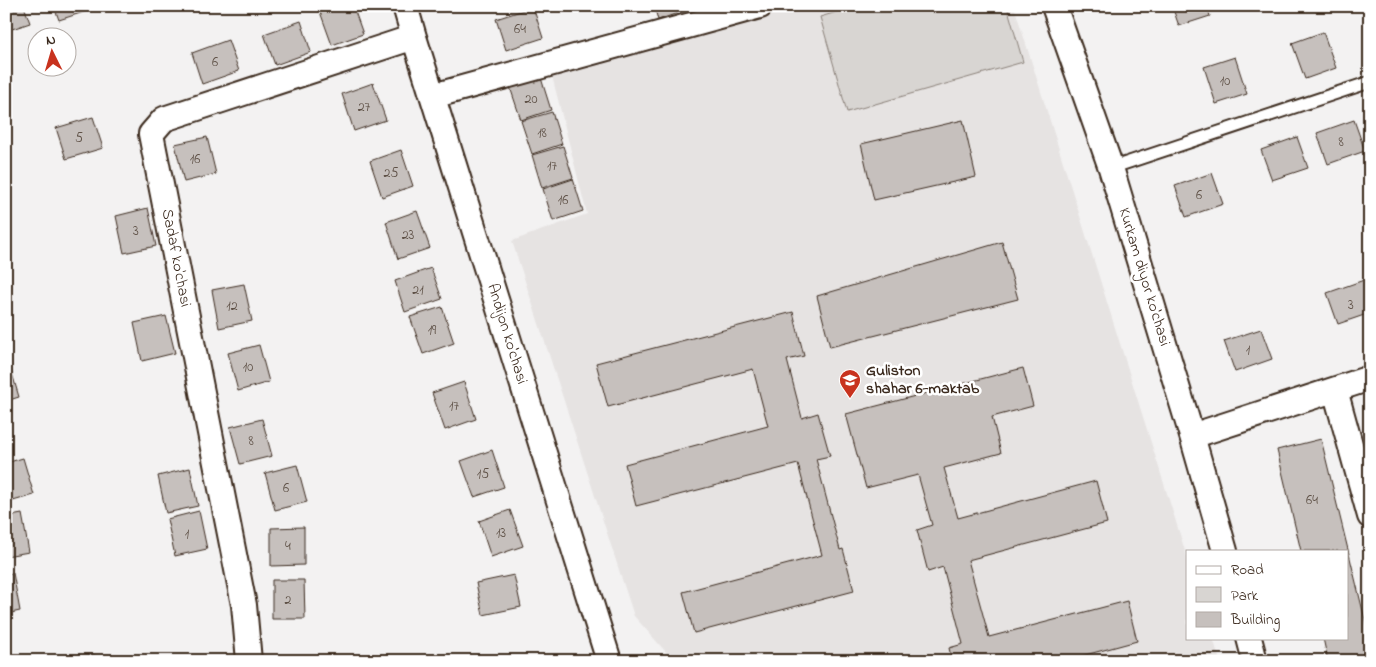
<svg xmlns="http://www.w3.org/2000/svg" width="1376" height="667" font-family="'Indie Flower',sans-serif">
  <rect width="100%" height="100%" fill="#f3f2f2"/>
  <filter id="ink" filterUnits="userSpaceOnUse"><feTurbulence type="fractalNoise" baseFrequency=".02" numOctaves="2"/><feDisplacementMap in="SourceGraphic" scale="10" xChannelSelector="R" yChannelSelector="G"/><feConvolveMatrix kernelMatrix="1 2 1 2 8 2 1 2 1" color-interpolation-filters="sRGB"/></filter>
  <g filter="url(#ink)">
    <path fill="#e6e3e2" d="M 778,6 L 1014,6 L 1187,557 L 1187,638 L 1213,638 L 1220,661 L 674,661 L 634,616 L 512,241 L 587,214 L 550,68 Z"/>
    <path fill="#d8d5d2" stroke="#8a8078" d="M 857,6 L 1007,6 L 1023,62 L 847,112 L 820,17 Z"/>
    <path fill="#c6c0bd" stroke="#3b2a1e" d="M 6,6 L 24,6 L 30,23 L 6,31 Z
      M 54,6 L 95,6 L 96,8 L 59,20 Z
      M 326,6 L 353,6 L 363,34 L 332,45 L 319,9 Z
      M 654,6 L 694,6 L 695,7 L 658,20 Z
      M 1172,6 L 1207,6 L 1210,16 L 1179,26 Z
      M 533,7 L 543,38 L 506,50 L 496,19 Z
      M 301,21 L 311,52 L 275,65 L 264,34 Z
      M 1323,32 L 1336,68 L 1305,79 L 1292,43 Z
      M 228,40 L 239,71 L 202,84 L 192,53 Z
      M 1235,57 L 1247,94 L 1216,104 L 1204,67 Z
      M 541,78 L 551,110 L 521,120 L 510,87 Z
      M 373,83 L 386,120 L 354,131 L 342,94 Z
      M 552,112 L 562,144 L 532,154 L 521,121 Z
      M 93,117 L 103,148 L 66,159 L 56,128 Z
      M 963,120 L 976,177 L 874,200 L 861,144 Z
      M 1354,120 L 1365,151 L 1328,164 L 1317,133 Z
      M 207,137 L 216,174 L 184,182 L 175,144 Z
      M 1297,137 L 1308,168 L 1272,180 L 1261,150 Z
      M 563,146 L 573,178 L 542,188 L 532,155 Z
      M 401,150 L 413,186 L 382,197 L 370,161 Z
      M 1212,173 L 1223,204 L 1186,217 L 1175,186 Z
      M 573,179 L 583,211 L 553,221 L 543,189 Z
      M 148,208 L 156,246 L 124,253 L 116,216 Z
      M 417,211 L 430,248 L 398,259 L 386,222 Z
      M 1002,242 L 1018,299 L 830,347 L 817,296 Z
      M 431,268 L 442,299 L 405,312 L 395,281 Z
      M 1364,280 L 1370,297 L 1370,313 L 1338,324 L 1327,293 Z
      M 244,284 L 252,321 L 219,328 L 212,290 Z
      M 442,307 L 454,343 L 423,354 L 410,317 Z
      M 793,312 L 804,356 L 787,360 L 802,418 L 818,413 L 830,456 L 816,459 L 840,550 L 843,549 L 854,591 L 694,633 L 683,592 L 822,555 L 798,464 L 636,506 L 625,464 L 768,426 L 753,369 L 608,407 L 596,363 Z
      M 166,316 L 175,353 L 142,361 L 134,323 Z
      M 1261,329 L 1272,359 L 1235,372 L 1224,341 Z
      M 259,345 L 269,382 L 238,391 L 228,353 Z
      M 8,360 L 19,397 L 6,401 L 6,361 Z
      M 1023,368 L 1033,406 L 992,417 L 1001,453 L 944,468 L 958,518 L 1096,481 L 1107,523 L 968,560 L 989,637 L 1127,601 L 1137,641 L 1063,661 L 952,661 L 949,648 L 963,644 L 943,567 L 928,572 L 917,530 L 932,525 L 918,475 L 866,488 L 846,414 Z
      M 464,382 L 476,419 L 445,430 L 432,393 Z
      M 262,419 L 272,456 L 240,464 L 230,427 Z
      M 1321,439 L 1370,640 L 1370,661 L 1328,661 L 1323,638 L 1347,638 L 1347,551 L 1301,551 L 1277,450 Z
      M 492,450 L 504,487 L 474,497 L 461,461 Z
      M 23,458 L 34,495 L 6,503 L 6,463 Z
      M 297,465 L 307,502 L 275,510 L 265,473 Z
      M 190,468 L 198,506 L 166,513 L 158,476 Z
      M 510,510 L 523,546 L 491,557 L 479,521 Z
      M 199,511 L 207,549 L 175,556 L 167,519 Z
      M 22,514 L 29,552 L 6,556 L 6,517 Z
      M 304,527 L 304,565 L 271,566 L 271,528 Z
      M 13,573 L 20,611 L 6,614 L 6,574 Z
      M 514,575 L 521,607 L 483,615 L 476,583 Z
      M 272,580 L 304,580 L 305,619 L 272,619 Z
      M 95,655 L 95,661 L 56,661 L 56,658 Z"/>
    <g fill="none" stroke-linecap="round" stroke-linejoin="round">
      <g stroke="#3b2a1e" stroke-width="15">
        <path id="service" d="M 1111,168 L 1370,82"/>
      </g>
      <g stroke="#3b2a1e" stroke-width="28">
        <path id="minor" d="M 405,6 L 414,37 L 609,661
          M 1054,6 L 1111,168 L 1192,436 L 1225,551
          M 433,96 L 760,6
          M 1335,390 L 1370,516
          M 1192,436 L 1370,378
          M 1249,638 L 1255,661
          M 249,661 L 244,605 L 151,134 L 164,119 L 414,37"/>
      </g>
      <use href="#service" stroke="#fff" stroke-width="11"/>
      <use href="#minor" stroke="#fff" stroke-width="24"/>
    </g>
  </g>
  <defs>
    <g id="school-pin" transform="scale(1.125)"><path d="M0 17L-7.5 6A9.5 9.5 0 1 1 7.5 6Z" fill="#c8321e" stroke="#fff"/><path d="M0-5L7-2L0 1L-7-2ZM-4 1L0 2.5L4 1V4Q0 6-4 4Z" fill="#fff"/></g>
  </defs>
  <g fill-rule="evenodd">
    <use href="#school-pin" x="850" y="380"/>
  </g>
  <g text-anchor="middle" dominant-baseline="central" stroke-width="5" stroke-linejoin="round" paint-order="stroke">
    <g font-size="14" fill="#5e5046">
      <text x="520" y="29">64</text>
      <text x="215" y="62">6</text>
      <text x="1225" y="81">10</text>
      <text x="531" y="99">20</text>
      <text x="364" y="107">27</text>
      <text x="542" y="133">18</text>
      <text x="79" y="138">5</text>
      <text x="1341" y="142">8</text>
      <text x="195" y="159">16</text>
      <text x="552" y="166">17</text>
      <text x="391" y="173">25</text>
      <text x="1199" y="195">6</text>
      <text x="563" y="200">16</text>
      <text x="136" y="231">3</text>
      <text x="408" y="235">23</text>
      <text x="418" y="290">21</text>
      <text x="1351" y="305">3</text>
      <text x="232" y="306">12</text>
      <text x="432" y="330">19</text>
      <text x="1248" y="350">1</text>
      <text x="248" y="367">10</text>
      <text x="454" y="406">17</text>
      <text x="251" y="441">8</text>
      <text x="483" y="474">15</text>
      <text x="286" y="488">6</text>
      <text x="1312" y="500">64</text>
      <text x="501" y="533">13</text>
      <text x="187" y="534">1</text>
      <text x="288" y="546">4</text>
      <text x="288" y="600">2</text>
    </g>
    <g font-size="16" fill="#3b2a1e" stroke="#fff">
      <text transform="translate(176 258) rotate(79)">Sadaf ko'chasi</text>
      <text transform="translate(1144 277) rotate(73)">Kurkam diyor ko'chasi</text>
      <text transform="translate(507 334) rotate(73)">Andijon ko'chasi</text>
    </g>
    <g font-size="16" font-weight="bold" fill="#3b2a1e" stroke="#fff" text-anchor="start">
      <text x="866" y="371">Guliston<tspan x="866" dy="18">shahar 6-maktab</tspan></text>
    </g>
  </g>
  <rect width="1376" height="667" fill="none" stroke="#fff" stroke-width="25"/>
  <rect x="12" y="12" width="1351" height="642" fill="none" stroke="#3b2a1e" stroke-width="2" filter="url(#ink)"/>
  <rect x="1186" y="550" width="162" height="90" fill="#ffffff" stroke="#b1aaa5"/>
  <rect x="1196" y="566" width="25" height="8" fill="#ffffff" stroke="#b1aaa5"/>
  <text x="1231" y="574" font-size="15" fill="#3b2a1e">Road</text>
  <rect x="1196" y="587" width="25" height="15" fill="#d8d5d2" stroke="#b1aaa5"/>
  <text x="1231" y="600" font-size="15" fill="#3b2a1e">Park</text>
  <rect x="1196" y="612" width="25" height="15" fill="#c6c0bd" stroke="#b1aaa5"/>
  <text x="1231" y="624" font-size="15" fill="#3b2a1e">Building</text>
  <g transform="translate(52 52) rotate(355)"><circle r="24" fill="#ffffff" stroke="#b1aaa5"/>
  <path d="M0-4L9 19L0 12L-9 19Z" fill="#c8321e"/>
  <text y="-8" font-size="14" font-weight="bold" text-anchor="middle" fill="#3b2a1e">N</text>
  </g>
</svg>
